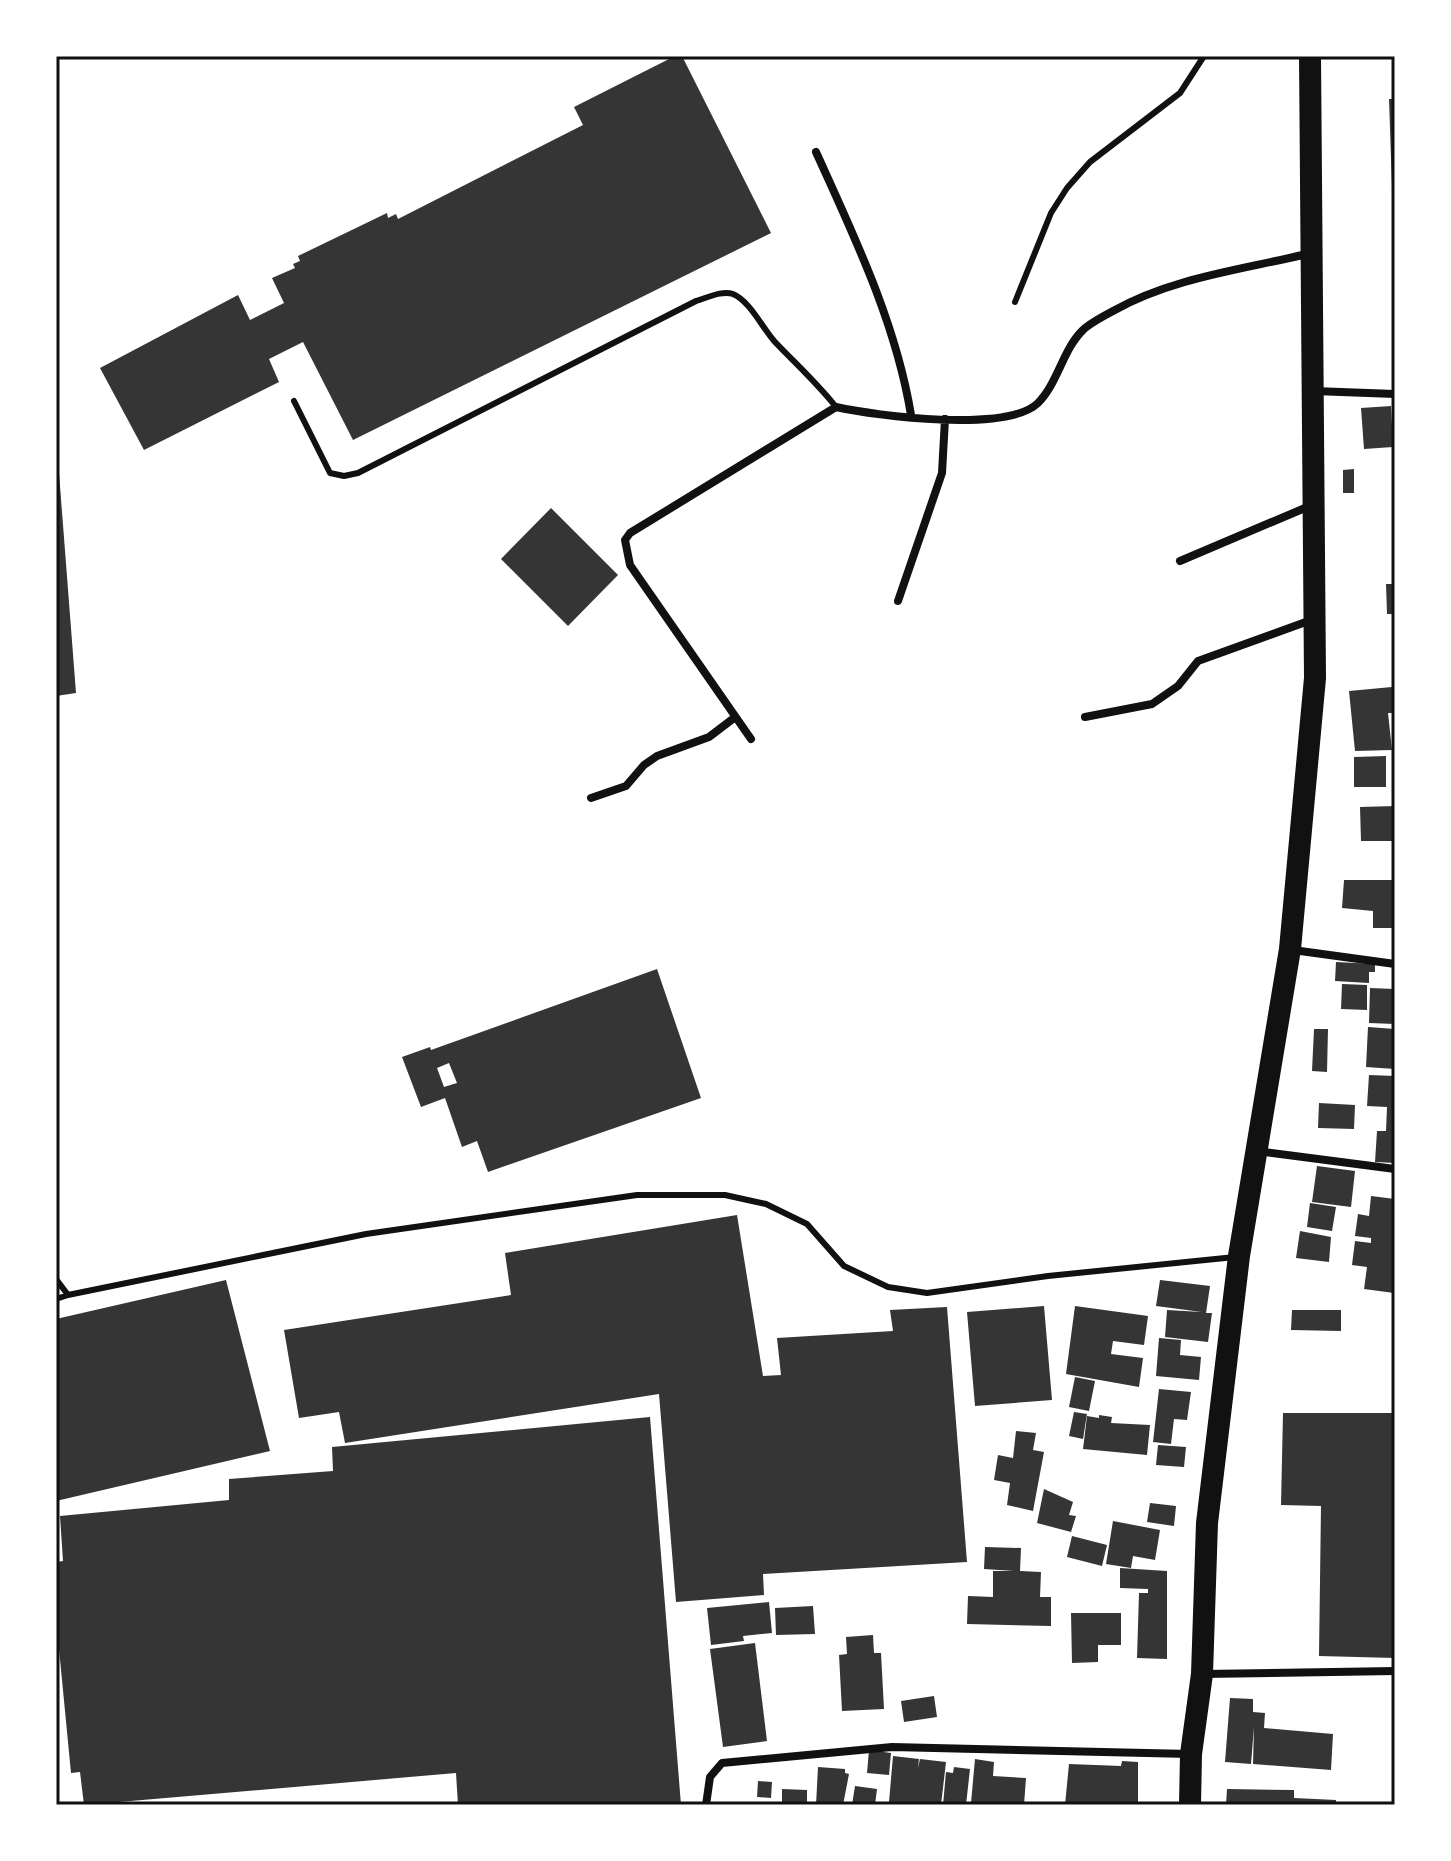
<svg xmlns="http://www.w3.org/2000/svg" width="1451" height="1861" font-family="Merriweather,serif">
  <rect width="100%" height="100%" fill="#fff"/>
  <path fill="#353535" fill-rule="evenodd" d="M 675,56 L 682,56 L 771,233 L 353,440 L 303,342 L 269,359 L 279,382 L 144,450 L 100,368 L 238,295 L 250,320 L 284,303 L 272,278 L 295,268 L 293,264 L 300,261 L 298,256 L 387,213 L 388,218 L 396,214 L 398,219 L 583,125 L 574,107 Z
    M 1389,99 L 1395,99 L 1395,187 L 1392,187 Z
    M 1391,406 L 1393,447 L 1364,449 L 1361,408 Z
    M 1354,469 L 1354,493 L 1343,493 L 1343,470 Z
    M 56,473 L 59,473 L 76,693 L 56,696 Z
    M 551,508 L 618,575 L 568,626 L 501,559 Z
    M 1386,584 L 1395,584 L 1395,614 L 1387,614 Z
    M 1392,687 L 1395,707 L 1395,713 L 1388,713 L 1392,750 L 1355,751 L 1349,691 Z
    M 1386,756 L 1386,787 L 1354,787 L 1354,757 Z
    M 1395,806 L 1395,841 L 1361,841 L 1360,807 Z
    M 1344,880 L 1395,880 L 1395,928 L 1373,928 L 1373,911 L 1342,908 Z
    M 1336,962 L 1375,964 L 1375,972 L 1369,972 L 1369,983 L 1335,981 Z
    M 657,969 L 701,1098 L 488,1172 L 477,1141 L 462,1147 L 445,1098 L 421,1107 L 402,1057 L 430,1047 L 431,1050 ZM 449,1063 L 457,1083 L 444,1087 L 437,1068 Z
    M 1342,984 L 1367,985 L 1367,1010 L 1341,1009 Z
    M 1370,988 L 1395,989 L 1395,1024 L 1369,1023 Z
    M 1368,1027 L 1395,1029 L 1395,1069 L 1366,1067 Z
    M 1314,1029 L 1328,1029 L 1327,1072 L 1312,1071 Z
    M 1369,1075 L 1395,1076 L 1395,1163 L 1375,1162 L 1377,1131 L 1386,1131 L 1387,1107 L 1367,1106 Z
    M 1319,1103 L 1355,1105 L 1354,1129 L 1318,1128 Z
    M 1317,1166 L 1355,1171 L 1351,1207 L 1312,1202 Z
    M 1371,1196 L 1395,1199 L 1394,1293 L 1364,1289 L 1367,1267 L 1352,1265 L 1355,1241 L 1371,1243 L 1371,1238 L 1355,1236 L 1358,1214 L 1369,1216 Z
    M 1310,1203 L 1336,1207 L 1332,1231 L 1307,1227 Z
    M 737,1215 L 763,1376 L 781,1375 L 777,1338 L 893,1331 L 890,1310 L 947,1307 L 967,1562 L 763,1574 L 764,1595 L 676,1602 L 659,1394 L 345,1443 L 339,1412 L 299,1418 L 284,1330 L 511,1295 L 505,1253 Z
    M 1300,1231 L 1331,1237 L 1329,1262 L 1296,1258 Z
    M 226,1280 L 270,1451 L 56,1501 L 56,1319 Z
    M 1160,1280 L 1210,1286 L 1206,1313 L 1212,1313 L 1208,1342 L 1165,1337 L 1167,1310 L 1202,1312 L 1156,1306 Z
    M 1044,1306 L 1052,1400 L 975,1406 L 967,1312 Z
    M 1075,1306 L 1148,1316 L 1144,1345 L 1113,1341 L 1111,1354 L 1143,1358 L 1139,1387 L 1066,1374 Z
    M 1292,1310 L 1341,1310 L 1341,1331 L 1291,1330 Z
    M 1159,1338 L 1181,1340 L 1180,1355 L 1201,1357 L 1199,1380 L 1156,1376 Z
    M 1075,1377 L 1095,1381 L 1089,1411 L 1069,1407 Z
    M 1159,1389 L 1191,1392 L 1187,1420 L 1174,1419 L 1171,1444 L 1153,1442 Z
    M 1074,1412 L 1087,1414 L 1083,1439 L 1069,1436 Z
    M 1283,1413 L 1395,1413 L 1395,1658 L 1319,1656 L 1321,1506 L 1281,1505 Z
    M 1099,1415 L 1112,1417 L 1111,1423 L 1150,1425 L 1147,1455 L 1083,1449 L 1087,1416 L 1099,1418 Z
    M 650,1417 L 681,1805 L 458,1805 L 456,1773 L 84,1805 L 80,1772 L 71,1773 L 56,1618 L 56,1562 L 63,1561 L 60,1516 L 229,1500 L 229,1479 L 333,1471 L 332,1447 Z
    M 1016,1431 L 1036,1433 L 1033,1450 L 1044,1452 L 1033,1511 L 1007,1505 L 1010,1483 L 994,1480 L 998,1455 L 1013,1458 Z
    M 1158,1445 L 1186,1447 L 1184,1467 L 1156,1465 Z
    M 1044,1489 L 1073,1502 L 1069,1515 L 1076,1516 L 1071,1532 L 1037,1523 Z
    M 1150,1503 L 1176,1506 L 1174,1526 L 1147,1522 Z
    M 1113,1521 L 1160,1530 L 1155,1560 L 1133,1556 L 1131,1568 L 1106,1564 Z
    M 1072,1536 L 1107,1545 L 1102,1566 L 1067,1557 Z
    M 985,1547 L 1021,1548 L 1020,1571 L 1041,1572 L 1040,1597 L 1051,1597 L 1051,1626 L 967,1624 L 968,1596 L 993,1597 L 993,1571 L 1014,1571 L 984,1569 Z
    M 1120,1568 L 1167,1571 L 1167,1659 L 1137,1658 L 1139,1593 L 1148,1593 L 1148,1589 L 1120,1588 Z
    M 769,1602 L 772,1633 L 743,1636 L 744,1641 L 711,1645 L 707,1608 Z
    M 813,1606 L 815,1634 L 776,1635 L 775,1608 Z
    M 1071,1613 L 1121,1613 L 1121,1645 L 1098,1645 L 1098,1662 L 1072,1663 Z
    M 873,1635 L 874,1653 L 881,1653 L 884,1709 L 842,1711 L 839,1655 L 847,1654 L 846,1637 Z
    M 755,1643 L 767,1741 L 723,1747 L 710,1649 Z
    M 934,1696 L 937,1717 L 904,1722 L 901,1701 Z
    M 1230,1698 L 1253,1699 L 1253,1712 L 1265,1713 L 1264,1728 L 1333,1734 L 1331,1770 L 1253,1764 L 1254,1727 L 1251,1764 L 1225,1762 Z
    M 869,1750 L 891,1753 L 889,1775 L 867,1773 Z
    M 893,1756 L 919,1759 L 918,1768 L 920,1759 L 946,1762 L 941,1805 L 889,1802 Z
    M 975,1759 L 994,1762 L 993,1776 L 1026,1778 L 1024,1805 L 971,1803 Z
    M 1122,1761 L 1138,1762 L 1138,1805 L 1065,1805 L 1069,1764 L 1121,1766 Z
    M 818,1767 L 845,1769 L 845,1773 L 849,1774 L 843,1805 L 816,1805 Z
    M 954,1767 L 970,1769 L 966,1805 L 943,1805 L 946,1772 L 953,1773 Z
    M 758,1781 L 772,1782 L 771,1798 L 757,1797 Z
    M 855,1786 L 877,1789 L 875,1805 L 852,1805 Z
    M 782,1789 L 807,1790 L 807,1805 L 782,1805 Z
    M 1227,1789 L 1294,1790 L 1294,1798 L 1336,1800 L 1336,1805 L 1226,1805 Z"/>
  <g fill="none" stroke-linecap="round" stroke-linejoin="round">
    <path stroke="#111" stroke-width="6" d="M 432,56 L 497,56
      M 1015,302 L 1051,213 L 1067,188 L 1090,162 L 1180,93 L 1204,56
      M 294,401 L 330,473 L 344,476 L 358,473 L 696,301 C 707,298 722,290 733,294 C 750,301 763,329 775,342 C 796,364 817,383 836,407
      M 56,1279 L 68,1295 L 366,1234 L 637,1195 L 725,1195 L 766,1204 L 807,1224 L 844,1266 L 888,1287 L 927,1293 L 1048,1276 L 1235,1257
      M 56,1299 L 68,1295"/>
    <path stroke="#111" stroke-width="8" d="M 816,152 C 854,236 896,323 911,415
      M 1314,391 L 1395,394
      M 1180,561 L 1312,505
      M 898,601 L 942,473 L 945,419
      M 1085,717 L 1152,704 L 1178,686 L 1198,661 L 1314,619
      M 751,739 L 630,565 L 625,540 L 630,533 L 836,407 C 877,416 1007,433 1038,403 C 1058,383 1063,349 1083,330 C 1090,323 1104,316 1113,311 C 1173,277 1246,269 1311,253
      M 591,798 L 626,786 L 644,765 L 657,756 L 709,737 L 734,718
      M 1293,950 L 1395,964
      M 1257,1151 L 1395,1169
      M 1203,1674 L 1395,1671
      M 706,1805 L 710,1777 L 722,1763 L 892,1747 L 1190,1754"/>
    <path stroke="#111" stroke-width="22" d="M 1190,1805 L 1191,1754 L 1202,1674 L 1207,1523 L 1239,1256 L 1290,949 L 1315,678 L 1310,56"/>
  </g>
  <rect width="1451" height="1861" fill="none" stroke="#ffffff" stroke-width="116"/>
  <rect x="58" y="58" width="1335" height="1745" fill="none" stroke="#111" stroke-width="3"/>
</svg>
